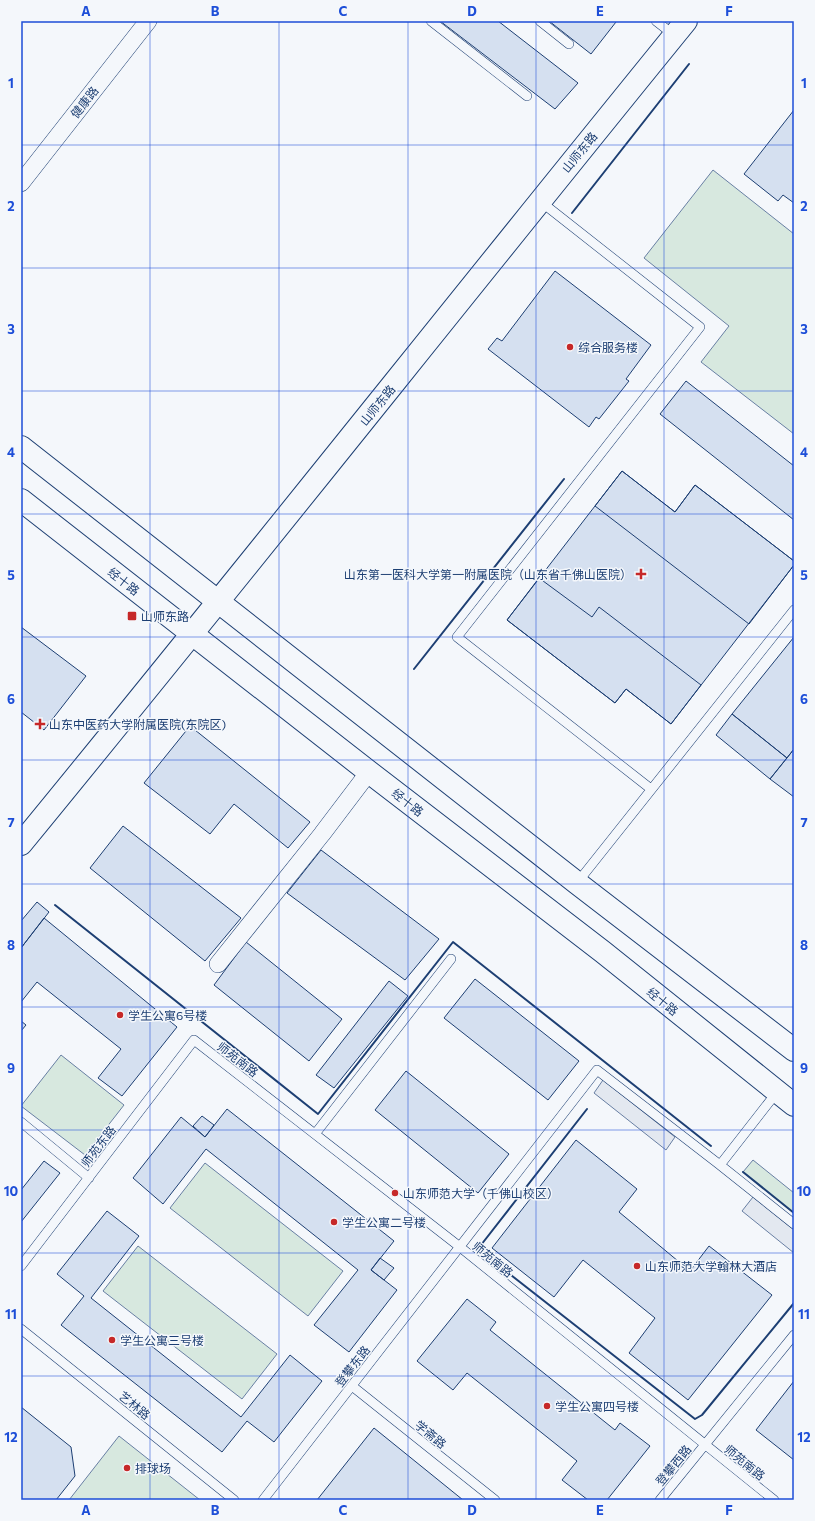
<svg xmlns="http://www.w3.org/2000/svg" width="815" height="1521" font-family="Commissioner,'Noto Sans SC',sans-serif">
  <rect width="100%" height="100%" fill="#f4f7fb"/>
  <path fill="#d7e8df" stroke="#687fa3" d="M 713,170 L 794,234 L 794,434 L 701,362 L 729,326 L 644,258 Z
    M 61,1055 L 124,1105 L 85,1155 L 21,1106 Z
    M 753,1160 L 794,1193 L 794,1213 L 743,1172 Z
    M 205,1163 L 343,1271 L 308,1316 L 170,1208 Z
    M 138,1246 L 277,1354 L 242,1399 L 103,1291 Z
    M 119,1436 L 200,1500 L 69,1500 Z"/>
  <path fill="#e3e8f0" stroke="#687fa3" d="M 603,1080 L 675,1137 L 666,1150 L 594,1093 Z
    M 753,1197 L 794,1230 L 794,1253 L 742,1211 Z"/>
  <path fill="#d5e0f0" stroke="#1d3f73" d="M 440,21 L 498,21 L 578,83 L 555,109 Z
    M 549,21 L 615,21 L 616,22 L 591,54 Z
    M 794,110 L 794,203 L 783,195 L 778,201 L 744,174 Z
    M 555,271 L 651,345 L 626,379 L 629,381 L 599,419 L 596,417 L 589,427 L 488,349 L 497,338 L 502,341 Z
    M 686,381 L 794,466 L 794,520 L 660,414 Z
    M 622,471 L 675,512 L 695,485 L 794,561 L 794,565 L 749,624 L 595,506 Z
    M 622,471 L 675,512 L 695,485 L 794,561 L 794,565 L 671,724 L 626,689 L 615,703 L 507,620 Z
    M 539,578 L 592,617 L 599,607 L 701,685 L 671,724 L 626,689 L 615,703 L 507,620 Z
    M 21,627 L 86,676 L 44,730 L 21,712 Z
    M 794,637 L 794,749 L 787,758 L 732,714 Z
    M 732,714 L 787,758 L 770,779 L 716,735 Z
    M 190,726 L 310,822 L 288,848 L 234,804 L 210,834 L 144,783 Z
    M 794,749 L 794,797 L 770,779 Z
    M 123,826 L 241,918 L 205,961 L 90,868 Z
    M 321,850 L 439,939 L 405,980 L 287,893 Z
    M 37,902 L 49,912 L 21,948 L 21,921 Z
    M 44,918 L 177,1027 L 122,1096 L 98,1078 L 121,1049 L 37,982 L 21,1002 L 21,948 Z
    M 246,942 L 342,1019 L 309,1061 L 214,985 Z
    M 475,979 L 579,1061 L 548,1100 L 444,1018 Z
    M 389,981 L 408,996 L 334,1088 L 316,1075 Z
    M 21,1021 L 26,1025 L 21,1031 Z
    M 406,1071 L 509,1154 L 478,1193 L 375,1110 Z
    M 227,1109 L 394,1241 L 371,1270 L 397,1290 L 349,1352 L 314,1325 L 358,1270 L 206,1149 L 163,1204 L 133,1178 L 181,1117 L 205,1137 Z
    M 202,1116 L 214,1125 L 205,1137 L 193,1126 Z
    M 576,1140 L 637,1189 L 619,1212 L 690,1271 L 709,1246 L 772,1295 L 688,1400 L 629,1353 L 655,1318 L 583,1260 L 554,1297 L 492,1248 Z
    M 44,1161 L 60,1173 L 21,1222 L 21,1190 Z
    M 107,1211 L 139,1236 L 91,1298 L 241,1417 L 290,1355 L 322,1381 L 274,1442 L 247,1421 L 222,1452 L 61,1325 L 84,1296 L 57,1274 Z
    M 380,1258 L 394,1268 L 384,1280 L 371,1270 Z
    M 467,1299 L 496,1322 L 490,1330 L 615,1430 L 620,1423 L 650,1446 L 607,1500 L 588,1500 L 562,1480 L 577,1461 L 467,1373 L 453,1390 L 417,1361 Z
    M 794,1381 L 794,1460 L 756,1430 Z
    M 21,1407 L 71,1447 L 75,1476 L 56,1500 L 21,1500 Z
    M 374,1428 L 463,1500 L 317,1500 Z"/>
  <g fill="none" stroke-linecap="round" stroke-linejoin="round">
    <g stroke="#1d3f73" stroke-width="10">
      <path id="service" d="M 431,21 L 527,96
        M 540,21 L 569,44
        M 656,21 L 674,35
        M 540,201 L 700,327 L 457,637 L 651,789
        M 577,883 L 794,610
        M 21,1122 L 89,1178
        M 315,1134 L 451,959
        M 720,1165 L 794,1224
        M 21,1266 L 194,1040 L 460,1247 L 774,1500
        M 21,1329 L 234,1500
        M 352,1386 L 495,1500
        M 263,1500 L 597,1070 L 720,1165 L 777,1092
        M 660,1500 L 794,1335"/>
    </g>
    <g stroke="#1d3f73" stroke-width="18">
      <path id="minor" d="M 21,183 L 148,21
        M 218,964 L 322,834 L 369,772"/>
    </g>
    <g stroke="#1d3f73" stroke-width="24">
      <path id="secondary" d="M 21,844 C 245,571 463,295 686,21"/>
    </g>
    <g stroke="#1d3f73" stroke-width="24">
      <path id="trunk" d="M 21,447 L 577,883 L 794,1050
        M 21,500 L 369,772 L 603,952 L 794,1105"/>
    </g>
    <use href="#service" stroke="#f4f7fb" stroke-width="9"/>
    <use href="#minor" stroke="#f4f7fb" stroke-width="17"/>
    <use href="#secondary" stroke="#f4f7fb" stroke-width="22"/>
    <use href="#trunk" stroke="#f4f7fb" stroke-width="22"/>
    <path stroke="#1d3f73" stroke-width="2" d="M 572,213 L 689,64
      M 414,669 L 564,479
      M 55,905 L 318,1114 L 453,942 L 711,1146
      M 587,1109 L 481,1245 L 484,1254 L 695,1419 L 702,1415 L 794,1303
      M 743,1172 L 794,1213"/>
  </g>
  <path fill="none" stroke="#1d4ed8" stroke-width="1" stroke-opacity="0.55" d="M 150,21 L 150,1500M 279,21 L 279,1500M 408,21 L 408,1500M 536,21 L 536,1500M 664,21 L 664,1500M 21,145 L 794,145M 21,268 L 794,268M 21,391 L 794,391M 21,514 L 794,514M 21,637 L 794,637M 21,760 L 794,760M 21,884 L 794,884M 21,1007 L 794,1007M 21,1130 L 794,1130M 21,1253 L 794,1253M 21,1376 L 794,1376"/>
  <g fill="#c62828" stroke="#f4f7fb" stroke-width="1.5">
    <circle cx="570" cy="347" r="4"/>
    <path d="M639 568h4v4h4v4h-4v4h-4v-4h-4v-4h4z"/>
    <rect x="127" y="611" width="10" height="10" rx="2"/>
    <path d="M38 718h4v4h4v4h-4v4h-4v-4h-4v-4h4z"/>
    <circle cx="120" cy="1015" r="4"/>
    <circle cx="395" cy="1193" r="4"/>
    <circle cx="334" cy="1222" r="4"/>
    <circle cx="637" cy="1266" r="4"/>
    <circle cx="112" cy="1340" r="4"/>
    <circle cx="547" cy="1406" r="4"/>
    <circle cx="127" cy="1468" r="4"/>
  </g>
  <g text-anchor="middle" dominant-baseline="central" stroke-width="3" stroke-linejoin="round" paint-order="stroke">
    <g font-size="12" fill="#1d3f73" stroke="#f4f7fb">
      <text transform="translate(84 102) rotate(-52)">健康路</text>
      <text transform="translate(579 152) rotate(-51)">山师东路</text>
      <text transform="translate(377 405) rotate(-51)">山师东路</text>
      <text transform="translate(124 581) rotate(38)">经十路</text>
      <text transform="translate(408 802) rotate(38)">经十路</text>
      <text transform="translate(663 1001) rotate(39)">经十路</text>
      <text transform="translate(238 1059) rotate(38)">师苑南路</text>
      <text transform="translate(98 1146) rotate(-53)">师苑东路</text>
      <text transform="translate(493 1259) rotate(39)">师苑南路</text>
      <text transform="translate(352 1366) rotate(-52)">登攀东路</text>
      <text transform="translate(135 1405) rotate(39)">艺林路</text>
      <text transform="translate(431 1434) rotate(39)">学斋路</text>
      <text transform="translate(745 1462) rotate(39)">师苑南路</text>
      <text transform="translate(673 1465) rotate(-51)">登攀西路</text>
    </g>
    <g font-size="12" fill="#1d3f73" stroke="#f4f7fb" text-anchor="start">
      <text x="578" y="347">综合服务楼</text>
      <text x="632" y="574" text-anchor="end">山东第一医科大学第一附属医院（山东省千佛山医院）</text>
      <text x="141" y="616">山师东路</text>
      <text x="49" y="724">山东中医药大学附属医院(东院区)</text>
      <text x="128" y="1015">学生公寓6号楼</text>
      <text x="403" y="1193">山东师范大学（千佛山校区）</text>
      <text x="342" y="1222">学生公寓二号楼</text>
      <text x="645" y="1266">山东师范大学翰林大酒店</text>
      <text x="120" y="1340">学生公寓三号楼</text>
      <text x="555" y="1406">学生公寓四号楼</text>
      <text x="135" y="1468">排球场</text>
    </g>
  </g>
  <rect width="815" height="1521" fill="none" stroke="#f4f7fb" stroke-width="44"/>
  <rect x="22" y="22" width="771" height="1477" fill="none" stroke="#1d4ed8" stroke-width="1.5"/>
  <g font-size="13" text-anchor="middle" font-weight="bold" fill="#1d4ed8">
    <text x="86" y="16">A</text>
    <text x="215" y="16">B</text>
    <text x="343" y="16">C</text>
    <text x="472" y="16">D</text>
    <text x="600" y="16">E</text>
    <text x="729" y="16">F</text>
    <text x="11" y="88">1</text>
    <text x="804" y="88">1</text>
    <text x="11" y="211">2</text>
    <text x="804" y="211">2</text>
    <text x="11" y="334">3</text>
    <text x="804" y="334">3</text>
    <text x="11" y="457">4</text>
    <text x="804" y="457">4</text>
    <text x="11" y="580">5</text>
    <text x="804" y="580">5</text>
    <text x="11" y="704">6</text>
    <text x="804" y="704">6</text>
    <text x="11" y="827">7</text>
    <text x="804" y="827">7</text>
    <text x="11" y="950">8</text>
    <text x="804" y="950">8</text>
    <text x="11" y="1073">9</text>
    <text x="804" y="1073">9</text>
    <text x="11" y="1196">10</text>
    <text x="804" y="1196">10</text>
    <text x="11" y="1319">11</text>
    <text x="804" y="1319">11</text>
    <text x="11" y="1442">12</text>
    <text x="804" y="1442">12</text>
    <text x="86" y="1515">A</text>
    <text x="215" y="1515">B</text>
    <text x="343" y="1515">C</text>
    <text x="472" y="1515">D</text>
    <text x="600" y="1515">E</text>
    <text x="729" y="1515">F</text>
  </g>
</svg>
